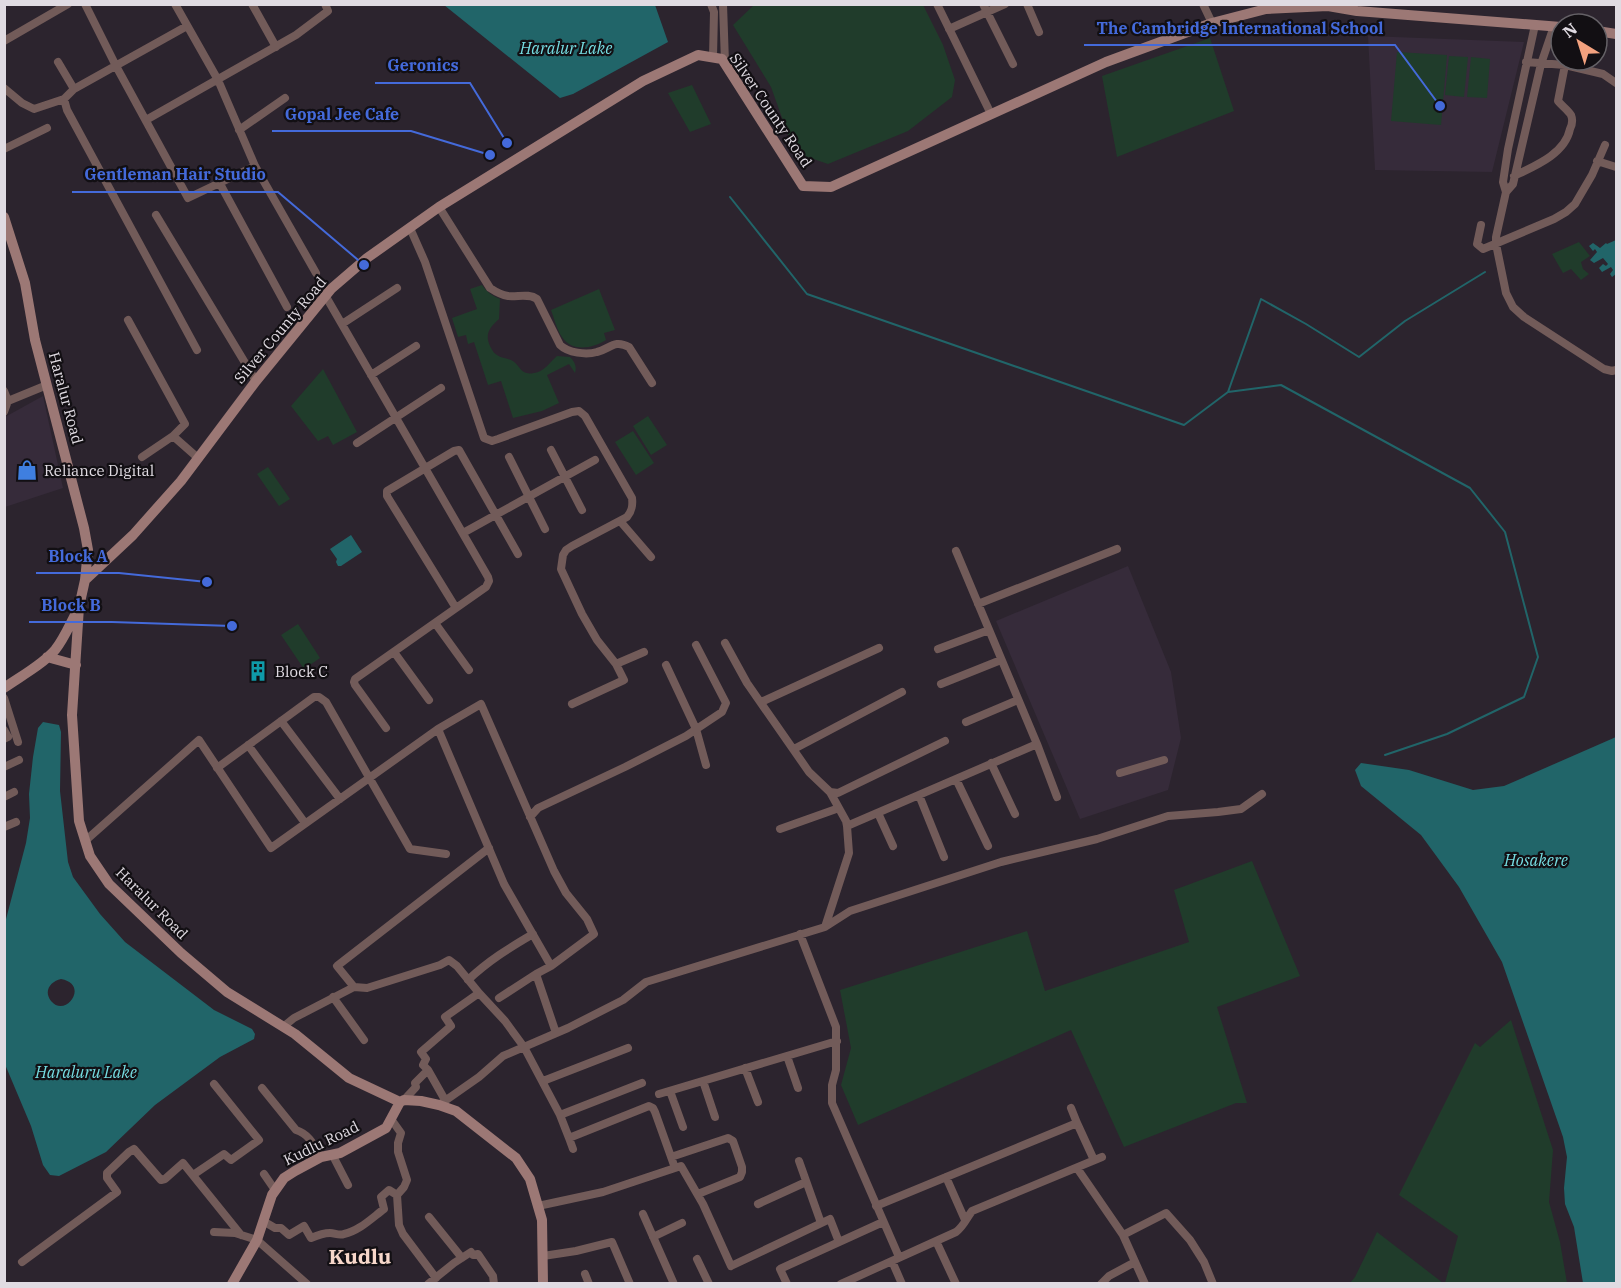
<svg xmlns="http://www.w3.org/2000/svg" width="1621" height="1288" font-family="'IBM Plex Serif',serif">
  <rect width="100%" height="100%" fill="#2c242e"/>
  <path fill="#362b3a" d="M 1368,36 L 1524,42 L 1492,172 L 1375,170 Z
    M 43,396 L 63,488 L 5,507 L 5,417 Z
    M 1128,566 L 1171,672 L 1181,738 L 1168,790 L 1080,819 L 996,621 Z"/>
  <path fill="#203c2b" d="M 754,5 L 923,5 L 943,45 L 955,80 L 952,97 L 908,131 L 828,164 L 802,155 L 790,140 L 771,87 L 733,25 Z
    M 1210,38 L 1234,111 L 1117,157 L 1102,76 Z
    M 1397,52 L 1447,55 L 1441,125 L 1391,121 Z
    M 1449,56 L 1468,57 L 1464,97 L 1445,95 Z
    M 1471,57 L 1490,59 L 1487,98 L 1467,97 Z
    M 692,85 L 711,124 L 690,132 L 668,93 Z
    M 1579,242 L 1590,256 L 1581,262 L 1583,269 L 1589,274 L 1581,280 L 1571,269 L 1563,273 L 1552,254 Z
    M 482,285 C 487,292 492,296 500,299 L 499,319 C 489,328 484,335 491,348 C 494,353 493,352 497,355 C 501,358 506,358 511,360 C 521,365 520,376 534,373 C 544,372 550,362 557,356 L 570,357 C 575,362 577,367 575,373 L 569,364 L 547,375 L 559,403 L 542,411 L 513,418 L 501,381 L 488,385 L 474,342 L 468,344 L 466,335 L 458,337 L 452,318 L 477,309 L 470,289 Z
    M 599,289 L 615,330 L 604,333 L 606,340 C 593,348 573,353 562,337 C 557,330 554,318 551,310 Z
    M 323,369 L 357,432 L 333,445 L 328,436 L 318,441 L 291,406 Z
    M 648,416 L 667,445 L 651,455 L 633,426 Z
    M 633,431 L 654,463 L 636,475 L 615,442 Z
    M 268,467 L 290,499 L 279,506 L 257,474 Z
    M 298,624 L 320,658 L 304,669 L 281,635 Z
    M 1252,861 L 1300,976 L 1217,1007 L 1247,1103 L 1236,1103 L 1124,1147 L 1071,1030 L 858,1125 L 841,1085 L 851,1048 L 840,990 L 1027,931 L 1045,991 L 1189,942 L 1174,890 Z
    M 1511,1020 L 1553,1150 L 1549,1202 L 1560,1242 L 1567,1283 L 1445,1283 L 1458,1236 L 1399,1195 L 1475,1043 L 1480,1047 Z
    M 1377,1232 L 1443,1283 L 1350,1283 L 1355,1277 Z"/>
  <path fill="#216569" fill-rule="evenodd" d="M 444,5 L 655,5 L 668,42 L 573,94 L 560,98 Z
    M 1616,240 L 1616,274 L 1612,277 L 1610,274 L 1613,270 L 1611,267 L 1602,272 L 1599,268 L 1603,264 L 1606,266 L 1608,264 L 1603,258 L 1594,263 L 1590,260 L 1597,252 L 1595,249 L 1593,251 L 1589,246 L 1593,243 L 1600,248 L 1606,243 L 1607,244 Z
    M 351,535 L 362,552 L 341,566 L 338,566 L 336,562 L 337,559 L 330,549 Z
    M 43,722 L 59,725 L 61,732 L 60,791 L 68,862 L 73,877 L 100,914 L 125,942 L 214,1010 L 252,1029 L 255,1034 L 254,1039 L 220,1057 L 155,1105 L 106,1152 L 59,1176 L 50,1175 L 43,1165 L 31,1126 L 4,1062 L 5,923 L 26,843 L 30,818 L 29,794 L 33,757 L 38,728 ZM 61,979 C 90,984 66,1019 51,1001 C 43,991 51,981 61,979 Z
    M 1616,737 L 1616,1283 L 1583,1283 L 1574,1227 L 1565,1204 L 1564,1188 L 1567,1157 L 1563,1137 L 1502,962 L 1459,887 L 1421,835 L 1361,786 L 1355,770 L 1361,763 L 1409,770 L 1473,790 L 1504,786 Z"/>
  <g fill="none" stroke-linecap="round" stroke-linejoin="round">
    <path stroke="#216569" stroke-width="2" d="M 730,197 L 807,294 L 1184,425 L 1228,392 L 1261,299 L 1306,324 L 1359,357 L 1405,321 L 1485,272
      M 1228,392 L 1281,385 L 1470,488 L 1505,532 L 1538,657 L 1524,697 L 1447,734 L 1385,755"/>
    <path stroke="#725b59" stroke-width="8" d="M 85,4 L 116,66 L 188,198 L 255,166
      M 175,4 L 218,80 L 255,166 L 316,273
      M 252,4 L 276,47
      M 711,4 L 714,12 L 713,57
      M 723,4 L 725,63
      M 937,4 L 991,114
      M 983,4 L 1013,64
      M 1027,4 L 1039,32
      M 1203,4 L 1212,23
      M 187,26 L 74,89 L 64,99 L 67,110 L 197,350
      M 1554,26 L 1541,64 L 1513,184 L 1506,192 L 1496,237 L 1496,244 L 1506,293 L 1513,307 L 1524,317 L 1604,369 L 1612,371 L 1616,370
      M 949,29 L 1005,4
      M 4,41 L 68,4
      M 58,62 L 74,89
      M 1526,62 L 1565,65 L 1603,74 L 1616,83
      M 4,88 L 22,103 L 34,109 L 64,99
      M 146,120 L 296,35 L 328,11 L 325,4
      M 239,130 L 285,98
      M 4,149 L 47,128
      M 1597,161 L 1616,167
      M 1514,176 C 1535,166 1565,154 1570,129 C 1572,125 1573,120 1571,115 C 1568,110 1562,106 1558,101 L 1565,65
      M 219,182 L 287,307
      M 1506,192 L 1503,182 L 1508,149 L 1535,25
      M 439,207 L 490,288 C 496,292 501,295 508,296 C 518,297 529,293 537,299 L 560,345 C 568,353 586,355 597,352 C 610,349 614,339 629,347 L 652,383
      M 156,215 L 256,381
      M 1481,225 L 1477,244 L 1483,249 L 1554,219 L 1566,212 L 1575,204 L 1592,175 L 1605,145
      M 410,228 L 425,262 L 484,438 L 492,441 L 498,439 L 572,412 L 579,411 L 585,416 L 632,498 C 633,506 632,511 627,517 L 572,546 L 566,550 L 563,555 L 561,569 L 582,614 L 597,640 L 616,664 L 624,680 L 572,704
      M 325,295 L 488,577 L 489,581 L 486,587 L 355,679 L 354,682 L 355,685 L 386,728
      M 128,320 L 185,424 L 173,436 L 198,458
      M 342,324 L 397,288
      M 371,375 L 416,346
      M 4,391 L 8,401 L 4,412
      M 8,401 L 47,385
      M 357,443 L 441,388
      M 551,450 L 582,510
      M 142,457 L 173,436
      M 509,457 L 545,529
      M 620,521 L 651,557
      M 463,533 L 595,460
      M 978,604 L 1117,549
      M 456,608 L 387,496 L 387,491 L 454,451 L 459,450 L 518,554
      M 435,623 L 469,670
      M 725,643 L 747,683 L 809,772 L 830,792 L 846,821 L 847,826
      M 938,649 L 989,630
      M 394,652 L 429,700
      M 616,664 L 644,652
      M 666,665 L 696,729 L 706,765
      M 941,684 L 1001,660
      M 4,698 L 18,742
      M 761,702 L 879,648
      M 281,721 L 340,799
      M 966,722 L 1018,700
      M 4,730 L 8,737 L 4,739
      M 1037,744 L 1057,797
      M 248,745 L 305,823
      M 794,749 L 902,692
      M 991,763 L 1015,814
      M 4,767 L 19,760
      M 217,768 L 314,697 L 319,697 L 326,702 L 410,849 L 446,854
      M 1120,773 L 1164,760
      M 956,779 L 988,846
      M 830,792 L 838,793 L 945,741
      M 919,795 L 944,857
      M 4,797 L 14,792
      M 878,813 L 893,846
      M 530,817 L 538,808 L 625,767 L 686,736 L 722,712 L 726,703 L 696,645
      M 4,827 L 16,822
      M 780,829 L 839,808
      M 85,841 L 199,740 L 271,848 L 438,729 L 504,884 L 551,966 L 594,934 L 587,919 L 566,893 L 554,871 L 481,704 L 438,729
      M 825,927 L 849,853 L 847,826 L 1037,744 L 956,551
      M 800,934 L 836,1027 L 836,1070 L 832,1085 L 832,1103 L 899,1257
      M 551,966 L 536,974 L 556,1033
      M 468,980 C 488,961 509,948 533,934
      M 354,987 L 367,988 L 440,965 L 449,960 L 457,966 L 479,993 L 445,1017 L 451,1026 L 421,1052 L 426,1059 L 423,1065 L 428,1070 L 415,1083 L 416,1087 L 404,1100
      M 479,993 L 505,1021 L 524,1047 L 560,1115 L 569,1138 L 649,1106 L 653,1108 L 655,1112 L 675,1168
      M 333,997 L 364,1040
      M 499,998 L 536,974
      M 283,1027 L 294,1018 L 354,987 L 337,966 L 489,848
      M 787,1056 L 798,1088
      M 745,1068 L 758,1102
      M 428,1070 L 445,1100
      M 543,1081 L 628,1048
      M 703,1081 L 715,1117
      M 262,1088 L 296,1130 C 309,1134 314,1145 321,1157
      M 670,1091 L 683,1127
      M 659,1094 L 837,1041
      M 439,1105 L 479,1077 L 503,1056 L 568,1028 L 623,1000 L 646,982 L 825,927 L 850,911 L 1001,862 L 1097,839 L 1168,816 L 1218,812 L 1241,809 L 1262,794
      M 1071,1108 L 1077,1123
      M 560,1115 L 642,1083
      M 391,1119 L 401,1133 L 398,1143 L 398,1152 L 407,1180 L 404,1187 L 397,1195 L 399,1225 L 403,1234 L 436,1278
      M 569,1138 L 573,1149
      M 333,1156 L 348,1185
      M 671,1157 L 728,1138 L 733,1141 L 742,1167 L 742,1172 L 740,1177 L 698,1194
      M 799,1161 L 821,1223
      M 1077,1168 L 1123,1235 L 1145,1284
      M 264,1174 L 275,1190
      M 193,1175 L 224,1154 L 231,1160 L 259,1140 L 214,1084
      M 946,1177 L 965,1220
      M 758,1204 L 806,1182
      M 538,1206 L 603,1192 L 681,1166 L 703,1204 L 731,1266 L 830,1219 L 839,1242
      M 876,1206 L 1077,1123 L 1094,1160
      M 643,1214 L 674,1284
      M 429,1217 L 462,1258
      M 263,1221 L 275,1228 L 281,1228 L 289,1235 L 304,1226 L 311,1238 C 318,1235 323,1233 330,1233 C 335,1233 339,1236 344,1234 C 359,1231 372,1218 384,1209 L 381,1197 L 389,1190 L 397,1195
      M 214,1232 L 235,1233 L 257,1240 L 307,1284
      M 1123,1235 L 1166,1213 L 1190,1240 L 1204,1262 L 1213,1284
      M 653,1237 L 682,1223
      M 936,1241 L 956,1284
      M 543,1256 L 576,1251 L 612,1242 L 630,1284
      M 697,1259 L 709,1284
      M 892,1261 L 902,1284
      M 22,1262 L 117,1192 L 107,1178 L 107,1173 L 129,1152 L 134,1149 L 161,1180 L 165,1179 L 183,1163 L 241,1235
      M 585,1274 L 589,1284
      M 428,1284 L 454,1263 L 471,1252 L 473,1255 L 478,1254 L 493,1276 L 494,1284
      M 787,1284 L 780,1269 L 883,1222
      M 841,1284 L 956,1232 C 964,1226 966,1219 972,1211 L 1102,1157
      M 1101,1284 L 1109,1276 L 1135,1262"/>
    <path stroke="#9c7875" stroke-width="10" d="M 1597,31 L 1616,34
      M 4,217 L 25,283 L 35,340 L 84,528 L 88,550 L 85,580 L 79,607 L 72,715 L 79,821 L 90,856 L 109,884 L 181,953 L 227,992 L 295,1034 L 349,1078 L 400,1102 L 404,1100 L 421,1101 L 439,1105 L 456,1111 L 516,1158 L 530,1179 L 542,1220 L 543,1284
      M 85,580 L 133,535 L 181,481 L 256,381 L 331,289 L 367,258 L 439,207 L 643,81 L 698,55 L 722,59 L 803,186 L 831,187 L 1106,62 L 1212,23 L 1266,9 L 1328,6 L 1357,11 L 1561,27
      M 47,657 L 76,665
      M 4,688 C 21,676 42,665 55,650 C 64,639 70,624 77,611
      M 232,1284 L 257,1240 L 272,1195 L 284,1178 L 295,1171 L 321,1157 L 340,1153 L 386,1128 L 400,1102"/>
  </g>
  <defs>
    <g id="shop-bare" transform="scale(1.62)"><path d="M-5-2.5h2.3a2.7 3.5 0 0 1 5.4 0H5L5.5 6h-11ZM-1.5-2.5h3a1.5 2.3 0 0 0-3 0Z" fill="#3f7fe0" stroke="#120f13" stroke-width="2.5" paint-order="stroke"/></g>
    <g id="building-bare" transform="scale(1.62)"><path d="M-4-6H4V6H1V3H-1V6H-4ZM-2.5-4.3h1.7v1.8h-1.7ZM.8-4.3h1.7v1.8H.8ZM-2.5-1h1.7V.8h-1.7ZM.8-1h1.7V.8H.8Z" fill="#0f9aa8" stroke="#120f13" stroke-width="2.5" paint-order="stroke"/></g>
  </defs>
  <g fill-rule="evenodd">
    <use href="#shop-bare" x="27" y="470"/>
    <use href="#building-bare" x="258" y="671"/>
  </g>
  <g text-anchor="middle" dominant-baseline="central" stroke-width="4.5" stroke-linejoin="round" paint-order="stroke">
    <g font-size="15" fill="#e0dbe2" stroke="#120f13">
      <text transform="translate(771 110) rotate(56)">Silver County Road</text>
      <text transform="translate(280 330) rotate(-50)">Silver County Road</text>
      <text transform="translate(66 398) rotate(75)">Haralur Road</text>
      <text transform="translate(152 903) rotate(45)">Haralur Road</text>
      <text transform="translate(321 1143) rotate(-26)">Kudlu Road</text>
    </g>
    <g font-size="15" fill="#e0dbe2" stroke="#120f13" text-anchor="start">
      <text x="44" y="470">Reliance Digital</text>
      <text x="275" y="671">Block C</text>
    </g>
    <g font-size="16" font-style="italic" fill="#76dee3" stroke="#120f13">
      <text x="566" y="48">Haralur Lake</text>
      <text x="1536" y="860">Hosakere</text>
      <text x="86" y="1072">Haraluru Lake</text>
    </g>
    <g font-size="21" font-weight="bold" fill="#f7d7ca" stroke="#120f13">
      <text x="360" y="1256">Kudlu</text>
    </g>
  </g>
  <path fill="none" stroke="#446ada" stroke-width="2" d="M1440 106L1395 45H1084M507 143L470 83H375M490 155L411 131H272M364 265L278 192H72M207 582L119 573H36M232 626L112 622H29"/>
  <g fill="#446ada" stroke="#120f13" stroke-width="2">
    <circle cx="1440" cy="106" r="6"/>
    <circle cx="507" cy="143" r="6"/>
    <circle cx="490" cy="155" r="6"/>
    <circle cx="364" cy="265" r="6"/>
    <circle cx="207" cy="582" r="6"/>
    <circle cx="232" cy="626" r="6"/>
  </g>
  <g font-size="16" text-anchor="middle" font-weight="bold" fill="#446ada" stroke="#120f13" stroke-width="4.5" stroke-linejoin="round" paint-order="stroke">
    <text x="1240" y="34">The Cambridge International School</text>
    <text x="423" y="71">Geronics</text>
    <text x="342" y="120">Gopal Jee Cafe</text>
    <text x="175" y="180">Gentleman Hair Studio</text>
    <text x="78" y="562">Block A</text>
    <text x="71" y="611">Block B</text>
  </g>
  <rect width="1621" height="1288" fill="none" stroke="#e0dbe2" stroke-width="12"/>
  <g transform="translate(1579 42) rotate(322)"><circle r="28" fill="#120f13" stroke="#646166" stroke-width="1.5"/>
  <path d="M0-4.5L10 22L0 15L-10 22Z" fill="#f2a17e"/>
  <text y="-9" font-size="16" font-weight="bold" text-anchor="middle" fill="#e0dbe2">N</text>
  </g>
</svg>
